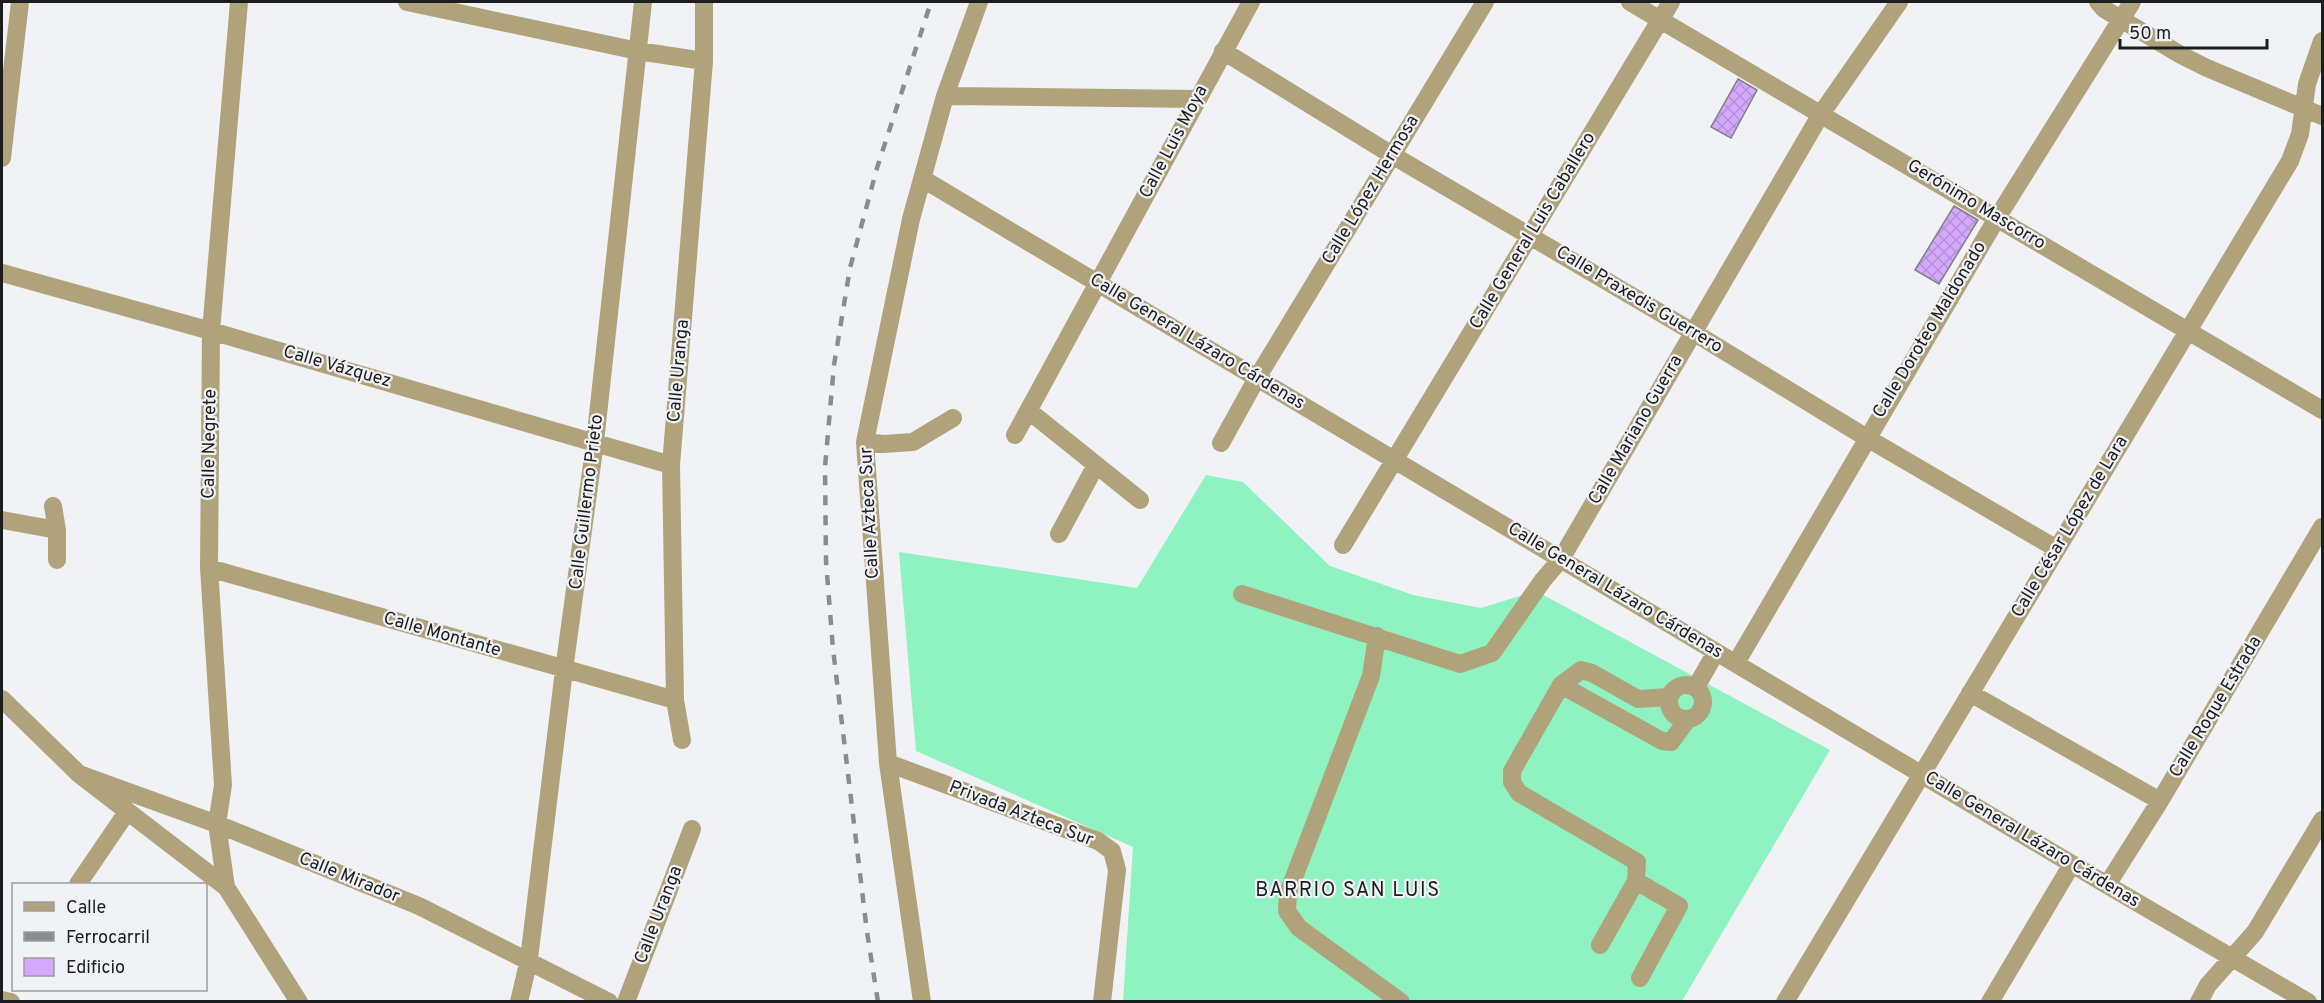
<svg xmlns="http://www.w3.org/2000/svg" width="2324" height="1003" font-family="Overpass,sans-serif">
  <defs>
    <pattern id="building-cross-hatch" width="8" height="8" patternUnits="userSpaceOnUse" patternTransform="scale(1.5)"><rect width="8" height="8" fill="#d4a8fc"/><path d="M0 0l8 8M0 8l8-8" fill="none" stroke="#b590d8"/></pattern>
  </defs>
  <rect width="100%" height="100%" fill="#f1f2f6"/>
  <path fill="#8ef3c0" d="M 1206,475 L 1243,482 L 1330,566 L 1413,595 L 1481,608 L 1536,591 L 1830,750 L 1682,1001 L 1123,1001 L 1133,847 L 916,751 L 899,552 L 1137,588 Z"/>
  <path fill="url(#building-cross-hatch)" stroke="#818082" stroke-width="1.5" d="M 1738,79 L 1757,90 L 1731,138 L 1711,127 Z
    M 1954,206 L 1978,220 L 1939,284 L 1915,270 Z"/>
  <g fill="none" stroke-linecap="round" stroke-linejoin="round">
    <path stroke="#b0a37c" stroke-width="18" d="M 407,2 L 638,51 L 704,61
      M 1630,2 L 2322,410
      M 2098,2 L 2104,9 L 2181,55 L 2207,68 L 2322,116
      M 1223,51 L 1392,155 L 1693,332 L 1867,438 L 2057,549
      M 945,96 L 1197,99
      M 2,158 L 20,2
      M 923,179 L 2107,885 L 2308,1002
      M 2,273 L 211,331 L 671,465
      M 1029,411 L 1140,500
      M 1015,435 L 1251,2
      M 865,442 L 884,444 L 913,442 L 953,418
      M 1221,443 L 1257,378 L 1485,2
      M 53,506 L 57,530 L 57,560
      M 2,520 L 57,530
      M 1059,534 L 1096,465
      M 1343,545 L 1671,2
      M 209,568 L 675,700
      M 1242,594 L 1460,664 L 1492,653 L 1543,580 L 1561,559 L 1821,114 L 1899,2
      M 1377,636 L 1371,676 L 1288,893 L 1287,911 L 1299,928 L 1401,1002
      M 1736,663 L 1997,218 L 2132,2
      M1669 702a17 17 0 1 1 34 0a17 17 0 1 1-34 0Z
      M 1561,685 L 1662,741 L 1671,742 L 1687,720
      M 1696,687 L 1716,652
      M 1970,693 L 2160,801
      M 2,699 L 79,774 L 226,887 L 299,1002
      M 682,740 L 675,700 L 671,465 L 704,61 L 704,2
      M 888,763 L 1098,841 L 1112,851 L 1117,870 L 1102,1002
      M 79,774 L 217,824 L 419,906 L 609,1002
      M 1636,881 L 1679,906 L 1640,978
      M 78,884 L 127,812
      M 2107,885 L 2160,801 L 2322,527
      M 226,887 L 217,824 L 223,785 L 209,568 L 211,331 L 239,2
      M 1600,945 L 1636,881 L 1637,862 L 1519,793 L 1512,782 L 1512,771 L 1561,685 L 1581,670 L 1592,673 L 1638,699 L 1669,697
      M 2,1000 L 11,1002
      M 519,1002 L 529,959 L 564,670 L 595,442 L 643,2
      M 626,1002 L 692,829
      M 922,1002 L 888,763 L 865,442 L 911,219 L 945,96 L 979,2
      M 1785,1002 L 2290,161 L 2300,134 L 2307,84 L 2322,41
      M 1990,1002 L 2072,864
      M 2199,1002 L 2208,985 L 2255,932 L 2322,820"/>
    <path stroke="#8b8c8e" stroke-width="4.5" stroke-dasharray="10 10" stroke-linecap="butt" d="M 878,1002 L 867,932 L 833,649 L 826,561 L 825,467 L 834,365 L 850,268 L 877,168 L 931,2"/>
  </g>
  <g text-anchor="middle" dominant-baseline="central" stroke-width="4.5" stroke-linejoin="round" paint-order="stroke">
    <g font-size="18" fill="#1c1d1e" stroke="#f1f2f6">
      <text transform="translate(1174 142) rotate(-62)">Calle Luis Moya</text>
      <text transform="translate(1371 190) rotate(-59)">Calle López Hermosa</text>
      <text transform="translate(1976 205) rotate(31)">Gerónimo Mascorro</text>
      <text transform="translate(1533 231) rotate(-59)">Calle General Luis Caballero</text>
      <text transform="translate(1639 300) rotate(31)">Calle Praxedis Guerrero</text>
      <text transform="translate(1930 330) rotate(-59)">Calle Doroteo Maldonado</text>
      <text transform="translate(1197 342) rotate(31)">Calle General Lázaro Cárdenas</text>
      <text transform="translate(337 367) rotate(16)">Calle Vázquez</text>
      <text transform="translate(679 371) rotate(-85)">Calle Uranga</text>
      <text transform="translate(1636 430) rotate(-60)">Calle Mariano Guerra</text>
      <text transform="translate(210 444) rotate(-89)">Calle Negrete</text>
      <text transform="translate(587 502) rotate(-83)">Calle Guillermo Prieto</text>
      <text transform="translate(870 513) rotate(-93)">Calle Azteca Sur</text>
      <text transform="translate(2070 527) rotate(-59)">Calle César López de Lara</text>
      <text transform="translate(1615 591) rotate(31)">Calle General Lázaro Cárdenas</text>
      <text transform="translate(442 635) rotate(16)">Calle Montante</text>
      <text transform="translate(2216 707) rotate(-59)">Calle Roque Estrada</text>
      <text transform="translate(1021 814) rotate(21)">Privada Azteca Sur</text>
      <text transform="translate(2032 840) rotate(31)">Calle General Lázaro Cárdenas</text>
      <text transform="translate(349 878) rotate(22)">Calle Mirador</text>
      <text transform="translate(659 915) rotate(-69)">Calle Uranga</text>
    </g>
    <g font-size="20" letter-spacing="1.5" fill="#1c1d1e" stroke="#f1f2f6">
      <text x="1348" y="891">BARRIO SAN LUIS</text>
    </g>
  </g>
  <rect width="2324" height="1003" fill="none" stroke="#1c1d1e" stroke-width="6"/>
  <rect x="12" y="883" width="195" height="108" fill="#f1f2f6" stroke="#9c9da0" stroke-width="1.5"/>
  <rect x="24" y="902" width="30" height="9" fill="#b0a37c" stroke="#9c9da0" stroke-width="1.5"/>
  <text x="66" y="913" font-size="18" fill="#1c1d1e">Calle</text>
  <rect x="24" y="932" width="30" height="9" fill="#8b8c8e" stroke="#9c9da0" stroke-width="1.5"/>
  <text x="66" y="943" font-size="18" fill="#1c1d1e">Ferrocarril</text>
  <rect x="24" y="958" width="30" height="18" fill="#d4a8fc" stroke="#9c9da0" stroke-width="1.5"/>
  <text x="66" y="973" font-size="18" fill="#1c1d1e">Edificio</text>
  <path d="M2120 39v9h147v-9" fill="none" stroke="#1c1d1e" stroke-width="3"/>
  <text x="2129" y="39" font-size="18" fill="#1c1d1e" stroke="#f1f2f6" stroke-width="4.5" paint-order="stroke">50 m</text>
</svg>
